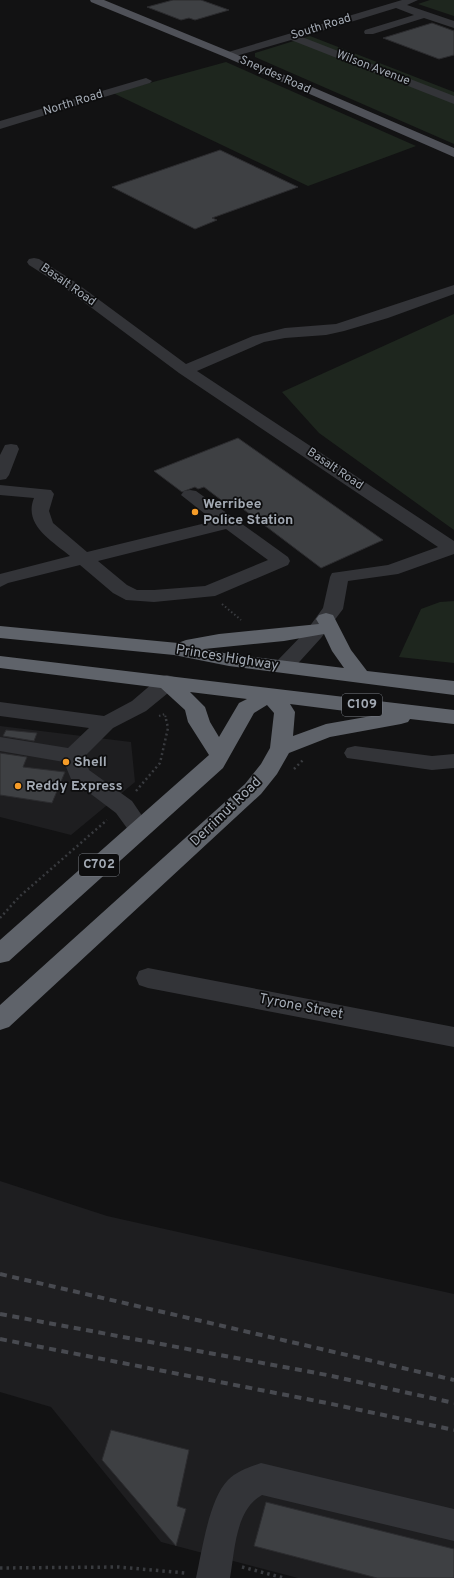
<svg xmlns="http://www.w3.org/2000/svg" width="454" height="1578" font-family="Overpass,sans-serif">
  <rect width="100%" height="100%" fill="#121213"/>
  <path fill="#1e1e20" d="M 0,726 L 131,742 L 135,782 L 71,835 L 0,817 Z
    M 0,1181 L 107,1216 L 454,1294 L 454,1578 L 298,1578 L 161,1542 L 51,1407 L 0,1392 Z"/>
  <path fill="#1e261e" d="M 430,0 L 454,0 L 454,16 L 418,4 Z
    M 310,36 L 454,92 L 454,144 L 255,57 L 255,53 Z
    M 226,62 L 416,146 L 308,186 L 113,93 Z
    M 454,314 L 454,530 L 319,433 L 282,392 Z
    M 454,601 L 454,663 L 399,657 L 421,609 L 440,602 Z"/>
  <path fill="#3e4043" stroke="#2c2c2f" d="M 173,0 L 201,0 L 229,10 L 195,20 L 189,18 L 181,20 L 147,7 Z
    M 432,23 L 454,31 L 454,55 L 439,59 L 383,38 Z
    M 220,150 L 298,187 L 212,218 L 217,220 L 195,229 L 112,187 Z
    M 238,438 L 383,540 L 321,568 L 235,503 L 229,506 L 204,487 L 198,489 L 195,487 L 182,492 L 154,471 Z
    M 6,730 L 37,733 L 34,741 L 3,736 Z
    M 0,753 L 27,757 L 23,767 L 65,772 L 52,803 L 0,795 Z
    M 111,1430 L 189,1450 L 177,1506 L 186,1509 L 176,1546 L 102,1460 Z
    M 266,1502 L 454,1549 L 454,1578 L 377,1578 L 254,1546 Z"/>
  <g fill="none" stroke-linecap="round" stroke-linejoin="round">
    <path stroke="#393b3f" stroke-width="2" stroke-dasharray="1.5 2.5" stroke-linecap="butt" d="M 222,604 L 241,620
      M 159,716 L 165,714 L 166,720"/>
    <path stroke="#393b3f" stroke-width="2.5" stroke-dasharray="2 3" stroke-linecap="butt" d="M 294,769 L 303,760
      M 136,791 L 160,763 L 168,728 L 166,719
      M 0,918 L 19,897 L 107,820"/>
    <path stroke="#393b3f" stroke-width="3.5" stroke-dasharray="2.5 4" stroke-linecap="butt" d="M 242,1567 L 284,1578
      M 0,1568 L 119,1567 L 185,1573"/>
    <path fill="#333438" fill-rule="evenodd" d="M 402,0 L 418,0 L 407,5 L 454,21 L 454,28 L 424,18 L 373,34 L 365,34 L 364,32 L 365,30 L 414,15 L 396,8 L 302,37 L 454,96 L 454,104 L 291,40 L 229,58 L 223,55 L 225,53 Z
      M 146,78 L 152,81 L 150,83 L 0,129 L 0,121 Z
      M 34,258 L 39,259 L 75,282 L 186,364 L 253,336 L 285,328 L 336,324 L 454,285 L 454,294 L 388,318 L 344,331 L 326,335 L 285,338 L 264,342 L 197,371 L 454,541 L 454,554 L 398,574 L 348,581 L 343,609 L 321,638 L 291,671 L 284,672 L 277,671 L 274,666 L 277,661 L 307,630 L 323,608 L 330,577 L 332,573 L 388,565 L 438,547 L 179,373 L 65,288 L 29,265 L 27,262 L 29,259 Z
      M 11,444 L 17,445 L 19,449 L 9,475 L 6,479 L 0,480 L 0,455 L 5,445 Z
      M 0,485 L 51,490 L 54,494 L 49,511 L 53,523 L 87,552 L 214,521 L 181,495 L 184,491 L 190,490 L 196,491 L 288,557 L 290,561 L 288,565 L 215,596 L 154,602 L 126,600 L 113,593 L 80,565 L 8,583 L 0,587 L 0,574 L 70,556 C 52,541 23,525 34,498 L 0,495 ZM 226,529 L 268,560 L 205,586 L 154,590 L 137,590 L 127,585 L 98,561 Z
      M 167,675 L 174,677 L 177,682 L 168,693 L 146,711 L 113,728 L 84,757 L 89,770 L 132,801 L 151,829 L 148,835 L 140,837 L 132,835 L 116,813 L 71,779 L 64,762 L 0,751 L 0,737 L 68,748 L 89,728 L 0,716 L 0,702 L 104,716 L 132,701 L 160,677 Z
      M 355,746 L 432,756 L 454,754 L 454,768 L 432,770 L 347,758 L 344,753 L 347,748 Z
      M 148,968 L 454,1027 L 454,1047 L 148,988 L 139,985 L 136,978 L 139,971 Z
      M 261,1463 L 454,1509 L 454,1541 L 262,1495 C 235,1510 235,1551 230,1578 L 196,1578 C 202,1551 209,1499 228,1480 C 237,1471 250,1467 261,1463 Z"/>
    <path fill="#4f5158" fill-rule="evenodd" d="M 90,0 L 104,0 L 233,53 L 454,148 L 454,157 L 225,57 L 91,2 Z"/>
    <path fill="#5f636a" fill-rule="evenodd" d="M 326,613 L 333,615 L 351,650 L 367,671 L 454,681 L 454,695 L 229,666 L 174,655 L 0,638 L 0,626 L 178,643 L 186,640 L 219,634 L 319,624 L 316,619 L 319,615 ZM 324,634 L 332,651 L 344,668 L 229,654 L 204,649 L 284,641 Z
      M 0,656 L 454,710 L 454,724 L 410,719 L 408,722 L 401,724 L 330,737 L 289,753 L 277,774 L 261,794 L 9,1027 L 0,1030 L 0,1005 L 245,784 L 261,764 L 270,748 L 274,713 L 267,705 L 254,713 L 223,768 L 9,961 L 0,963 L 0,940 L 209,755 L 188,722 L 185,710 L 161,688 L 0,668 ZM 190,692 L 247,699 L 239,703 L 219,737 L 210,722 L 205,707 ZM 290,704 L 377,715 L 326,724 L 293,736 L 295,712 Z"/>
    <path stroke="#484a50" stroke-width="4" stroke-dasharray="7 5.5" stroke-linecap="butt" d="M 0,1274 L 454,1380
      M 0,1314 L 327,1375 L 454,1403
      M 0,1339 L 327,1403 L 454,1430"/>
  </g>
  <g fill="#f69c28" stroke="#0d0d0e" stroke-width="1.5">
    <circle cx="195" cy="512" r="4"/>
    <circle cx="66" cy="762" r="4"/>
    <circle cx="18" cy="786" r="4"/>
  </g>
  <g text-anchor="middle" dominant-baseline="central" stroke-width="3.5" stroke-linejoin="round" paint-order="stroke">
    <g font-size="12" fill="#a3aab4" stroke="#0d0d0e">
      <text transform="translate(321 27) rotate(-17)">South Road</text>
      <text transform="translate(373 68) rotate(21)">Wilson Avenue</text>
      <text transform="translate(275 75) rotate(24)">Sneydes Road</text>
      <text transform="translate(73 103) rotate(-17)">North Road</text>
      <text transform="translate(68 285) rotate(35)">Basalt Road</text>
      <text transform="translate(335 469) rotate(34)">Basalt Road</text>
    </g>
    <g fill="#0d0d0e" stroke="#767b82" stroke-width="1">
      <rect x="342" y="694" width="40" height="22" rx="3"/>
      <rect x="79" y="854" width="40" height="22" rx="3"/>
    </g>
    <g font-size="13" font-weight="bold" fill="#a3aab4">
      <text x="362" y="705">C109</text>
      <text x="99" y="865">C702</text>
    </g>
    <g font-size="14" font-weight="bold" fill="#a3aab4" stroke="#0d0d0e" text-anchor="start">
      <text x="203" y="504">Werribee<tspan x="203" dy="16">Police Station</tspan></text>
      <text x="74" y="762">Shell</text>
      <text x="26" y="786">Reddy Express</text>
    </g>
    <g font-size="14" fill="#a3aab4" stroke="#0d0d0e">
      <text transform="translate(227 658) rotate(9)">Princes Highway</text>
      <text transform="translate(226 812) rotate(-44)">Derrimut Road</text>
      <text transform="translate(301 1007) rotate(11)">Tyrone Street</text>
    </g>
  </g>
</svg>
